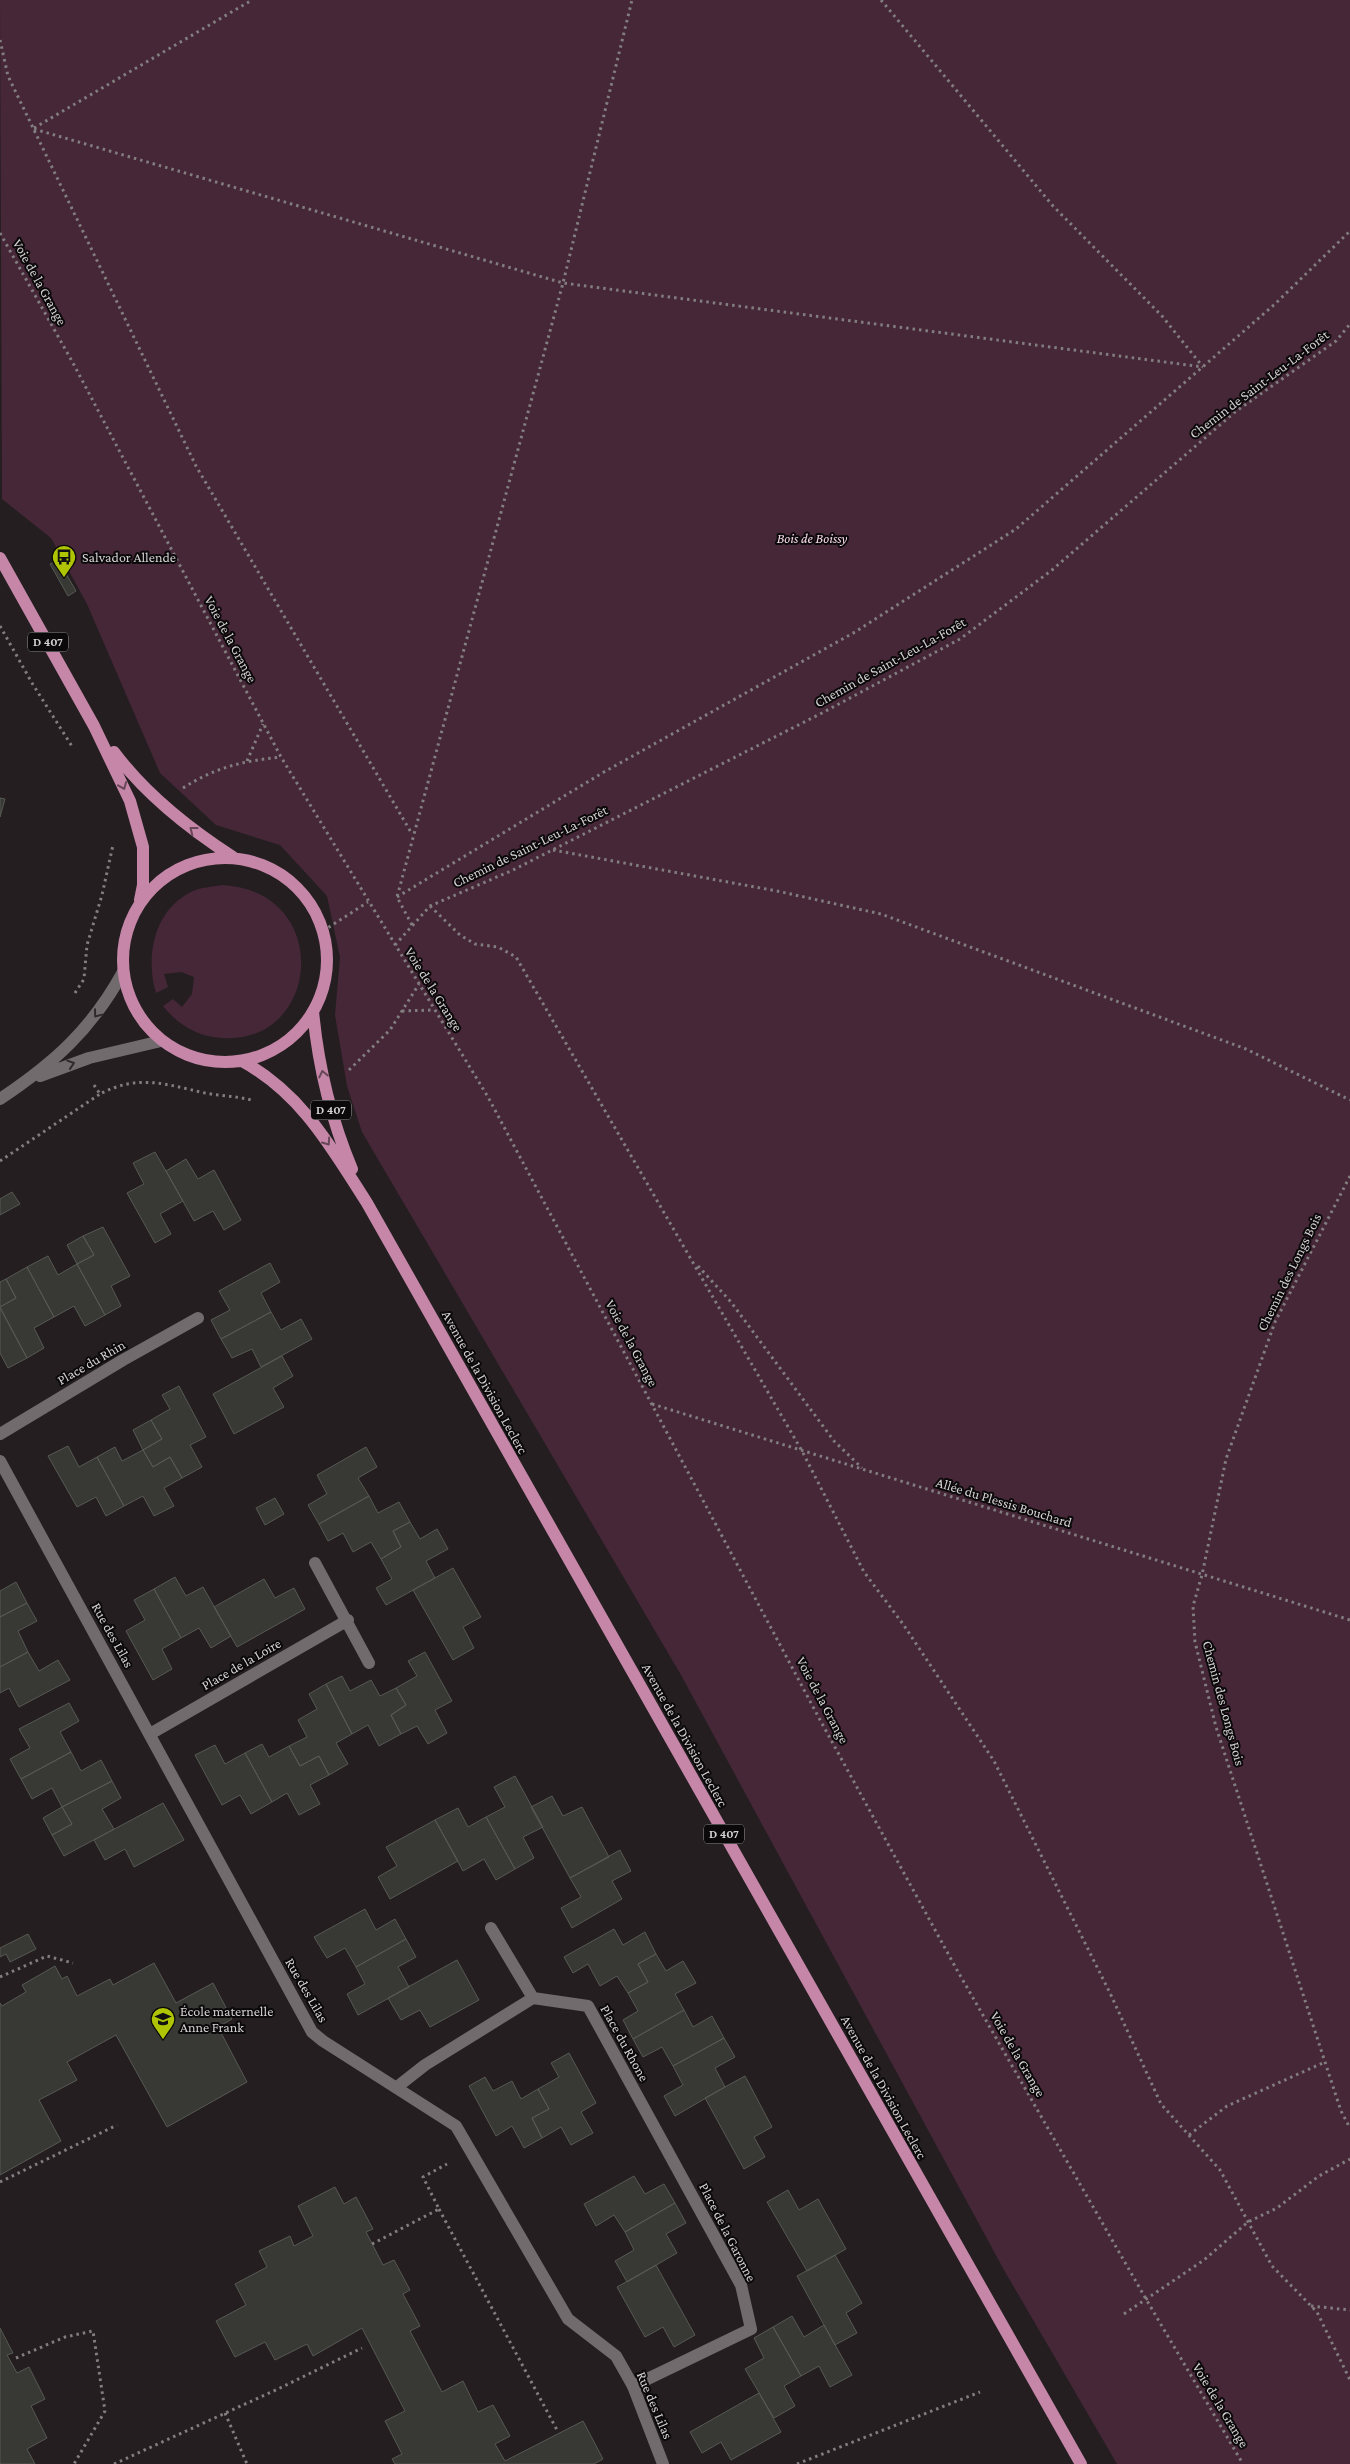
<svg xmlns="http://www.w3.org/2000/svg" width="1350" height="2464" font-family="'Crimson Pro',serif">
  <rect width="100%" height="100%" fill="#241e21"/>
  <path fill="#462737" d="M 0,0 L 1350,0 L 1350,2464 L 1117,2464 L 1004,2270 L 681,1675 L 362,1132 L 347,1086 L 335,1015 L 340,957 L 327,896 L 280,845 L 216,825 L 160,773 L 87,604 L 51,538 L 2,499 Z
    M 222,885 C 334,891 321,1045 222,1038 C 198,1037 178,1025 163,1006 L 173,999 L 182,1007 L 192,994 L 194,977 L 181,972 L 164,974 L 168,987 L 156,993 C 145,957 154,910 191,892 C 201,887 212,887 222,885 Z"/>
  <path fill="#383934" stroke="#575953" d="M 58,560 L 76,591 L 68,596 L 50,564 Z
    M 0,798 L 5,799 L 0,817 Z
    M 155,1152 L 183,1201 L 160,1214 L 171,1234 L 155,1243 L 127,1193 L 144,1184 L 133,1163 Z
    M 186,1159 L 198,1179 L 214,1170 L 241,1220 L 224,1230 L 213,1211 L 194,1221 L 166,1171 Z
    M 12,1192 L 20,1204 L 0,1215 L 0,1199 Z
    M 103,1227 L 130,1276 L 111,1286 L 121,1306 L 105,1315 L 77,1264 L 94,1255 L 83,1236 Z
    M 83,1236 L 94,1255 L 77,1264 L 67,1245 Z
    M 48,1256 L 58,1275 L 77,1264 L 105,1315 L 85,1326 L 74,1306 L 54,1317 L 27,1267 Z
    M 270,1263 L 280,1282 L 261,1293 L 271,1312 L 221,1339 L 211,1320 L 230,1310 L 219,1291 Z
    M 27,1267 L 54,1317 L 34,1328 L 44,1348 L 27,1358 L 0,1307 L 16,1298 L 6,1279 Z
    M 6,1279 L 16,1298 L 0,1307 L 0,1282 Z
    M 0,1308 L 27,1358 L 8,1368 L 0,1353 Z
    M 271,1312 L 281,1330 L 301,1319 L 312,1339 L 261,1367 L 252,1349 L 232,1358 L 221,1339 Z
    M 282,1356 L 293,1376 L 273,1388 L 284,1407 L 234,1434 L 213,1394 Z
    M 179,1386 L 206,1437 L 190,1445 L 202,1467 L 182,1478 L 170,1457 L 153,1467 L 143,1450 L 162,1439 L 151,1420 L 170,1409 L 162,1395 Z
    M 151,1420 L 162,1439 L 143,1450 L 133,1430 Z
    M 68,1446 L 79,1467 L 97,1457 L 124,1506 L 106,1516 L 96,1497 L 77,1507 L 48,1456 Z
    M 115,1447 L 122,1461 L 143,1450 L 153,1467 L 170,1457 L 182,1478 L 164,1488 L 174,1506 L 154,1516 L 143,1496 L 124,1506 L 97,1457 Z
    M 366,1447 L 377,1467 L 358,1478 L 369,1496 L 319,1524 L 308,1505 L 327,1494 L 317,1475 Z
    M 369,1496 L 378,1513 L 399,1502 L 410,1522 L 393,1531 L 401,1547 L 381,1559 L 371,1542 L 353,1552 L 343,1533 L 328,1541 L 319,1524 Z
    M 275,1498 L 284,1514 L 265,1525 L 256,1508 Z
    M 410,1522 L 420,1539 L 437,1529 L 448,1549 L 426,1561 L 435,1578 L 386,1605 L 376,1588 L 392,1579 L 381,1559 L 401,1547 L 393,1531 Z
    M 453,1568 L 481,1617 L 463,1627 L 474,1648 L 453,1660 L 413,1590 Z
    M 175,1577 L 186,1596 L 203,1587 L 231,1636 L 211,1648 L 199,1628 L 181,1638 L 154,1589 Z
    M 264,1579 L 275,1598 L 294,1588 L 305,1609 L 237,1647 L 214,1607 Z
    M 16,1582 L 27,1603 L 0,1617 L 0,1591 Z
    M 154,1589 L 181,1638 L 162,1649 L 172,1669 L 153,1680 L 126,1631 L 145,1620 L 134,1600 Z
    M 27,1603 L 37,1621 L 18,1631 L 28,1652 L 0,1667 L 0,1617 Z
    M 28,1652 L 39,1671 L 58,1660 L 70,1680 L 19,1707 L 9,1688 L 0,1693 L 0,1667 Z
    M 425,1652 L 452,1701 L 435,1710 L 447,1733 L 428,1744 L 417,1726 L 401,1734 L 391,1715 L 406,1705 L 396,1688 L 417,1676 L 408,1661 Z
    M 342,1676 L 350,1691 L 371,1680 L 380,1696 L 396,1688 L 406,1705 L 391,1715 L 401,1734 L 379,1746 L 368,1725 L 352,1734 L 326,1684 Z
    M 326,1684 L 352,1734 L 336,1743 L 348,1764 L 329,1775 L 319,1756 L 300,1766 L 289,1746 L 307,1737 L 298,1720 L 317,1709 L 309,1694 Z
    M 69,1703 L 79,1721 L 60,1732 L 71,1752 L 21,1779 L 10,1759 L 30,1748 L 19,1729 Z
    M 262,1744 L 269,1757 L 289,1746 L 300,1766 L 319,1756 L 329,1775 L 310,1785 L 320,1804 L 299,1815 L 287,1793 L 272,1802 L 245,1753 Z
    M 215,1745 L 225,1764 L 245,1753 L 272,1802 L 251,1814 L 240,1795 L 222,1805 L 195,1755 Z
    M 71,1752 L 81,1771 L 101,1760 L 112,1781 L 62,1807 L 52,1788 L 32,1799 L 21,1779 Z
    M 515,1776 L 543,1827 L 523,1837 L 534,1858 L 515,1869 L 486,1817 L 505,1807 L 494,1787 Z
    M 112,1781 L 121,1798 L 102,1809 L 114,1829 L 64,1856 L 52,1835 L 72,1824 L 62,1807 Z
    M 552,1796 L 563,1816 L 582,1807 L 609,1857 L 570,1878 L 531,1807 Z
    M 163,1803 L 184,1840 L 134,1867 L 125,1849 L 105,1860 L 94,1840 Z
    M 62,1807 L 72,1824 L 52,1835 L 43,1818 Z
    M 458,1808 L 468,1827 L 486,1817 L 515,1869 L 496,1880 L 484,1859 L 463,1871 L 435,1820 Z
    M 435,1820 L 458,1861 L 390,1899 L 378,1877 L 397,1866 L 386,1847 Z
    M 620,1850 L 631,1871 L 612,1881 L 622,1899 L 572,1928 L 561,1908 L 581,1897 L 570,1878 Z
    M 365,1909 L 376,1930 L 395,1919 L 406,1939 L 356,1967 L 345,1948 L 327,1958 L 314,1937 Z
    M 614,1929 L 623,1945 L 645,1932 L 656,1954 L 638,1964 L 648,1982 L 628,1993 L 617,1976 L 600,1986 L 588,1964 L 573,1973 L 564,1957 Z
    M 28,1934 L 36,1949 L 10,1962 L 6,1954 L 0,1957 L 0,1948 Z
    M 406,1939 L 416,1957 L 398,1967 L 409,1987 L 358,2015 L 347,1994 L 365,1984 L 356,1967 Z
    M 656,1954 L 666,1971 L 683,1961 L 696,1983 L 675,1994 L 684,2010 L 633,2039 L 623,2020 L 638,2011 L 628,1993 L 648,1982 L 638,1964 Z
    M 457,1960 L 479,2000 L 430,2027 L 420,2010 L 401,2020 L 388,1998 Z
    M 154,1963 L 176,2003 L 213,1983 L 232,2019 L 218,2027 L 247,2082 L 167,2127 L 116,2035 L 67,2062 L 77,2080 L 39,2100 L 61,2141 L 0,2175 L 0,2003 L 2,2006 L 26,1992 L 22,1985 L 55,1966 L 62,1979 L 67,1976 L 77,1996 L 110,1979 L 113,1985 Z
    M 684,2010 L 693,2027 L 712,2016 L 724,2038 L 673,2066 L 662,2047 L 643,2057 L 633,2039 Z
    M 724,2038 L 735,2057 L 715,2068 L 725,2087 L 675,2116 L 664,2096 L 683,2085 L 673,2066 Z
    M 569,2053 L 596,2103 L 581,2112 L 593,2133 L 571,2145 L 561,2127 L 542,2138 L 532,2118 L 549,2109 L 538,2089 L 559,2077 L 551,2063 Z
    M 745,2076 L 772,2127 L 754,2137 L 765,2157 L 744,2169 L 705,2098 Z
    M 485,2077 L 493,2091 L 512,2081 L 521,2099 L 538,2089 L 549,2109 L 532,2118 L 542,2138 L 524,2148 L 512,2126 L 496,2136 L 469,2086 Z
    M 634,2176 L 645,2194 L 664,2184 L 675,2203 L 625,2232 L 614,2215 L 596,2226 L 584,2204 Z
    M 335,2187 L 344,2204 L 356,2197 L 373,2229 L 366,2232 L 383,2265 L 394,2260 L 410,2290 L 403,2294 L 420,2326 L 410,2331 L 442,2392 L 463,2381 L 478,2412 L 493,2405 L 510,2436 L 495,2444 L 505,2461 L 583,2421 L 603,2459 L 594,2464 L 395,2464 L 392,2459 L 402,2454 L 385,2421 L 405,2411 L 362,2328 L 313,2356 L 307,2344 L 275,2360 L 265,2342 L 235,2357 L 216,2321 L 246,2305 L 235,2284 L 267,2267 L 259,2251 L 290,2236 L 294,2246 L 313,2236 L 298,2206 Z
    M 788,2190 L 799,2210 L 818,2199 L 846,2249 L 807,2271 L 767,2202 Z
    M 675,2203 L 686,2223 L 666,2234 L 677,2253 L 627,2282 L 615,2261 L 634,2250 L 625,2232 Z
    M 835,2255 L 862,2303 L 846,2313 L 857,2333 L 835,2345 L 797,2276 Z
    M 656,2265 L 695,2335 L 674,2347 L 663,2327 L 645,2337 L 617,2287 Z
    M 792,2316 L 804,2337 L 824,2325 L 852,2375 L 830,2387 L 819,2366 L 801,2376 L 773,2327 Z
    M 773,2327 L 801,2376 L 784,2386 L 795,2406 L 774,2418 L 745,2369 L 764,2358 L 754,2338 Z
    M 0,2328 L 13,2353 L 7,2355 L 17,2373 L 29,2367 L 45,2399 L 31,2406 L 47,2438 L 27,2449 L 35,2464 L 0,2464 Z
    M 759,2393 L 781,2432 L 731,2460 L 721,2442 L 702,2453 L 690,2432 Z"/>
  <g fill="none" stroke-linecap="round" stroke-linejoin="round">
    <path stroke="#827d7f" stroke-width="3" stroke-dasharray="2.5 4" stroke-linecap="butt" d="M 881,0 L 1053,206 L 1162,316 L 1203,367
      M 0,40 L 8,76 L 196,466 L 412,834
      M 34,128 L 252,0
      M 34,129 L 563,283 L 1203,367
      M 0,233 L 73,363 L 281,757 L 488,1097 L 819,1718 L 957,1970 L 1146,2299 L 1243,2464
      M 0,626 L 32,683 L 73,748
      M 247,761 L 263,724
      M 183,788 C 216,767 243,761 281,757
      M 553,850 L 777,891 L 881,914 L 1246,1049 L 1350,1100
      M 397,897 L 604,772 L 855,632 L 1016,529 L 1275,304 L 1350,231
      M 430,906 L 460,935 L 475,944 L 498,947 L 516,957 L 802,1451 L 864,1572 L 903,1624 L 994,1761 L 1110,1993 L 1161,2104 L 1220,2170 L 1272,2266 L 1317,2312 L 1350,2380
      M 412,925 L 397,897 L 563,283 L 632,0
      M 323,931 L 368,902
      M 395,945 L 430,906 L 513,870 L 822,713 L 960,639 L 1052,570 L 1235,412 L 1336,341 L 1350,324
      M 75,993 L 84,979 L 87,945 L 102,895 L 113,845
      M 402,1011 L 434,1010
      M 349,1070 L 390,1030 L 419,984
      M 94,1085 L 100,1094 C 138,1074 165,1084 205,1093 C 220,1096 236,1096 251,1100
      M 0,1161 L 100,1094
      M 1350,1176 L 1275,1322 L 1226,1459 L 1202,1575 L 1193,1606 L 1195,1642 L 1216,1727 L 1325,2062 L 1341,2111 L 1350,2128
      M 698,1266 L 731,1302 L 834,1441 L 862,1468
      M 652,1404 L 1350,1620
      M 0,1977 L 47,1956 L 73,1963
      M 1189,2135 L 1227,2106 L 1325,2062
      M 0,2182 L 117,2125
      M 439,2209 L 557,2430
      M 372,2244 L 439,2209 L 423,2177 L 447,2164
      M 1311,2306 L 1350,2310
      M 1124,2314 L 1204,2260 L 1248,2222 L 1277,2208 L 1319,2176 L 1350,2159
      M 16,2358 L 65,2337 L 93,2331 L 105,2411 L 74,2464
      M 225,2413 L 247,2464
      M 114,2464 L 278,2389 L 362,2348
      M 797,2464 L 980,2392"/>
    <path stroke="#716b6e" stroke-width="12" d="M 633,2386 L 663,2464"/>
    <path stroke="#716b6e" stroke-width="12" d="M 0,1434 L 123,1360 L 198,1318
      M 0,1461 L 312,2032 L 323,2041 L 456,2126 L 568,2319 L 616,2356 L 633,2386 L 751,2329 L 741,2285 L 588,2006 L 533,1998 L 491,1928
      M 315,1563 L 369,1663
      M 150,1734 L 348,1620
      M 397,2087 L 425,2065 L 533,1998"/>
    <path stroke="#716b6e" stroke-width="12" d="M 40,1076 L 89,1058 L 161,1041
      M 0,1099 C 54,1063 91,1030 123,972"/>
    <path stroke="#c586a7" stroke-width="12" d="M 0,558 L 94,726 L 130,801 L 143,847 L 143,885 L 140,900
      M 114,752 C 146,795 188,828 233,857
      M123 960a102 102 0 1 1 204 0a102 102 0 1 1-204 0Z
      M 313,1011 C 318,1065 331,1119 352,1169
      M 242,1061 C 302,1094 331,1147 367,1203 L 1081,2464"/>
  </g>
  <defs><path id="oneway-chevron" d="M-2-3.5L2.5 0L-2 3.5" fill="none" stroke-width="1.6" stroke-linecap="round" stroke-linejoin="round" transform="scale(1.25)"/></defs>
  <g stroke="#684858">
    <use href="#oneway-chevron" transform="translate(123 786) rotate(68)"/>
    <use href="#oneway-chevron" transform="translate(193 830) rotate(-142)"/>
    <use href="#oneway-chevron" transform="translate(323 1074) rotate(-102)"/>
    <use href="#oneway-chevron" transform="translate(327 1142) rotate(55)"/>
  </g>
  <g stroke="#2f2b2d">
    <use href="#oneway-chevron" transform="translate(97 1014) rotate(127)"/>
    <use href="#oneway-chevron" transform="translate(71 1064) rotate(-18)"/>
  </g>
  <defs>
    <g id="bus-pin" transform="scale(1.25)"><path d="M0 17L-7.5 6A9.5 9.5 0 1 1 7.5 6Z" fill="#afc504" stroke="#0b090a"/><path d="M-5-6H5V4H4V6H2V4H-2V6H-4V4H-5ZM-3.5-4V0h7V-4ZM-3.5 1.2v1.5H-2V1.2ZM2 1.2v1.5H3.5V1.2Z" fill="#111"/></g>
    <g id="school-pin" transform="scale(1.25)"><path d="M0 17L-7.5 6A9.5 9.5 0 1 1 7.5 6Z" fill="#afc504" stroke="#0b090a"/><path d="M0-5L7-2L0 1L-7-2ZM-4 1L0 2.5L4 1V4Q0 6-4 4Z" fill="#111"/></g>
  </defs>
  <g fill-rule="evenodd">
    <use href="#bus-pin" x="64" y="557"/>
    <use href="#school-pin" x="163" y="2019"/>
  </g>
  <g text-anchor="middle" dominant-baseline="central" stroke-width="4" stroke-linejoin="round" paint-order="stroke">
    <g fill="#0b090a" stroke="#989597" stroke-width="1">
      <rect x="28" y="632.5" width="40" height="19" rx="4"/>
      <rect x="311" y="1100.5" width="40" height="19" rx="4"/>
      <rect x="704" y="1824.5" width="40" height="19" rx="4"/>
    </g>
    <g font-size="12" font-weight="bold" fill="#d5d1d3">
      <text x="48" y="642">D 407</text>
      <text x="331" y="1110">D 407</text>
      <text x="724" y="1834">D 407</text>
    </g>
    <g font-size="14" fill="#d5d1d3" stroke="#0b090a">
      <text transform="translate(40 282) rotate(61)">Voie de la Grange</text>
      <text transform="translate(1259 384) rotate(-37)">Chemin de Saint-Leu-La-Forêt</text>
      <text transform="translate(231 639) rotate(62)">Voie de la Grange</text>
      <text transform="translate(890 662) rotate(-29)">Chemin de Saint-Leu-La-Forêt</text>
      <text transform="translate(530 846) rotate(-26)">Chemin de Saint-Leu-La-Forêt</text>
      <text transform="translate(434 989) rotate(58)">Voie de la Grange</text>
      <text transform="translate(1289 1272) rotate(-64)">Chemin des Longs Bois</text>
      <text transform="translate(632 1343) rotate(62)">Voie de la Grange</text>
      <text transform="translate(91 1362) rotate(-30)">Place du Rhin</text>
      <text transform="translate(485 1382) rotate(61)">Avenue de la Division Leclerc</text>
      <text transform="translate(1004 1502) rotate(17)">Allée du Plessis Bouchard</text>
      <text transform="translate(113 1635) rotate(61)">Rue des Lilas</text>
      <text transform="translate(241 1664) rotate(-30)">Place de la Loire</text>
      <text transform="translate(823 1700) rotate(62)">Voie de la Grange</text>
      <text transform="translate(1224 1703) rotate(75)">Chemin des Longs Bois</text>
      <text transform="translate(685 1735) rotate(61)">Avenue de la Division Leclerc</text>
      <text transform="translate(307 1990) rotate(60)">Rue des Lilas</text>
      <text transform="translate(625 2043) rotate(61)">Place du Rhone</text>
      <text transform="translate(1018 2054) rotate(60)">Voie de la Grange</text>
      <text transform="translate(884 2087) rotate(61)">Avenue de la Division Leclerc</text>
      <text transform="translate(728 2232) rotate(63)">Place de la Garonne</text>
      <text transform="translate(655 2405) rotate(67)">Rue des Lilas</text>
      <text transform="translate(1221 2405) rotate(59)">Voie de la Grange</text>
    </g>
    <g font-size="14" font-style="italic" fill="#f7d8e7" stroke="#0b090a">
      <text x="812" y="538">Bois de Boissy</text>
    </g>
    <g font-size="14" fill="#d5d1d3" stroke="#0b090a" text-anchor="start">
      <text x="82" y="557">Salvador Allende</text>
      <text x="180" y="2011">École maternelle<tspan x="180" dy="16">Anne Frank</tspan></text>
    </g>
  </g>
</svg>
